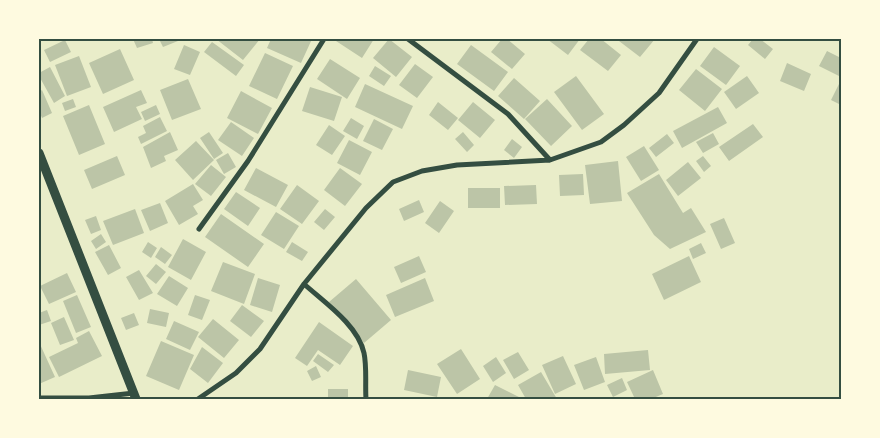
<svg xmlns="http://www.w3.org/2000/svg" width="880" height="438" font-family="'Archivo Narrow',sans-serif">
  <rect width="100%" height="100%" fill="#e9edc9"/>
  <path fill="#bcc5a7" d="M 133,39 L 152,39 L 153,43 L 137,48 Z
    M 159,39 L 183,39 L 163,47 Z
    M 216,39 L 260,39 L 243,60 Z
    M 271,39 L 312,39 L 301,63 L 267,48 Z
    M 337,39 L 374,39 L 362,58 L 336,41 Z
    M 389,39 L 412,57 L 396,77 L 373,58 Z
    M 502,39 L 507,39 L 525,54 L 512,69 L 491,52 Z
    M 547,39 L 580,39 L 568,55 Z
    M 589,39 L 601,39 L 621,55 L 608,71 L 580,50 Z
    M 621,39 L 655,39 L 640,57 L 619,41 Z
    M 753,39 L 760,39 L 773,49 L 765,59 L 748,45 Z
    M 65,40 L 71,52 L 50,62 L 44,50 Z
    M 212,42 L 244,65 L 236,76 L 204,52 Z
    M 184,45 L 200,52 L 190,75 L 174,69 Z
    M 471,45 L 508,72 L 494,91 L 457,64 Z
    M 714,47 L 740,66 L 726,85 L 700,66 Z
    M 120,49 L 134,80 L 103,94 L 89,63 Z
    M 827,51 L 841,58 L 841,77 L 819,66 Z
    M 265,53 L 293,66 L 277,99 L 249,86 Z
    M 79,56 L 91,87 L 67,96 L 55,65 Z
    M 330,59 L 360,78 L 347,99 L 317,79 Z
    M 787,63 L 811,74 L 804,91 L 780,81 Z
    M 415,64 L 433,77 L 417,98 L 399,85 Z
    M 375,66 L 391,76 L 384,86 L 369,76 Z
    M 50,67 L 65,96 L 54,103 L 39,76 L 39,73 Z
    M 696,69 L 722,89 L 705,111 L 679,90 Z
    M 576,76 L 604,114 L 582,130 L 554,92 Z
    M 747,76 L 759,93 L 736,109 L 724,92 Z
    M 514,78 L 540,101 L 524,119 L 498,96 Z
    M 188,79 L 201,109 L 172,120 L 160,90 Z
    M 841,80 L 841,105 L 831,100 Z
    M 365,84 L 413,106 L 402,129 L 355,107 Z
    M 310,87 L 342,97 L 334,121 L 302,111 Z
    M 42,90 L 52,113 L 42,118 L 39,111 L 39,92 Z
    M 141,90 L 147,103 L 136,107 L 142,119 L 114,132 L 103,107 Z
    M 241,91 L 272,108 L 258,134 L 227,118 Z
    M 73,99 L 76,107 L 65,111 L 62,103 Z
    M 547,99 L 572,126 L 551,146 L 525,119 Z
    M 438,102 L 458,118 L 448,130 L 429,115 Z
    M 473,102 L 495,120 L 480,138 L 458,120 Z
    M 89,105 L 105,144 L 79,155 L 63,116 Z
    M 156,105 L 160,114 L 145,121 L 141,112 Z
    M 718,107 L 727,123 L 682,148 L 673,131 Z
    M 160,117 L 167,131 L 141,144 L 138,137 L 146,133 L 143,126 Z
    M 351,118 L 364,126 L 357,139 L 343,131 Z
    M 374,119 L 393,129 L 382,150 L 363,141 Z
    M 231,122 L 254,138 L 242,156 L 218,140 Z
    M 753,124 L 763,137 L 729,161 L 719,147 Z
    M 329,125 L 345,136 L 332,155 L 316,145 Z
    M 170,132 L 178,150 L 164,156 L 166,161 L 151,168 L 143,147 Z
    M 209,132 L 223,153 L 214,159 L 200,138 Z
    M 463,132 L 474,145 L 467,152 L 455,139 Z
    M 713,133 L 719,144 L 703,153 L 696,142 Z
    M 667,134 L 674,143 L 656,157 L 649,148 Z
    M 512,139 L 522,147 L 514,158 L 504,150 Z
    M 349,140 L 372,152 L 360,175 L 337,163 Z
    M 196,141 L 214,160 L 193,180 L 175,160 Z
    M 644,146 L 659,170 L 641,181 L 626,157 Z
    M 228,153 L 236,167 L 224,174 L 216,160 Z
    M 117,156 L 125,175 L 92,189 L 84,170 Z
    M 703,156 L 711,166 L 704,172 L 696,161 Z
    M 618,161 L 622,201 L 590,204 L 585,165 Z
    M 688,162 L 701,178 L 678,196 L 666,180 Z
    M 211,165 L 226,177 L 211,196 L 195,184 Z
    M 256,168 L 288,185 L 276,207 L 244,190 Z
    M 340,168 L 362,184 L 345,206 L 324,190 Z
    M 583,174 L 584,195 L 560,196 L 559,175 Z
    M 659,174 L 683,213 L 691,208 L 706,232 L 670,249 L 654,235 L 627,193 Z
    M 193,184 L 203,200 L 193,206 L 198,214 L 179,225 L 165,201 Z
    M 297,185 L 319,201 L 302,224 L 280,209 Z
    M 536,185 L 537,204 L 505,205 L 504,186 Z
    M 468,188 L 500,188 L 500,208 L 468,208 Z
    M 236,192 L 260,208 L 248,226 L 224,209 Z
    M 419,200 L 424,212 L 404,221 L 399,209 Z
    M 440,201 L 454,211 L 439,233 L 425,223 Z
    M 160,203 L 168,223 L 150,231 L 141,210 Z
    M 135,209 L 144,233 L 113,245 L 103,221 Z
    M 325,209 L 335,217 L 324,230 L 314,222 Z
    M 276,212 L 299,226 L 284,249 L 261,235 Z
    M 221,214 L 264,244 L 248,267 L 205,237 Z
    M 96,216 L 101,230 L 91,234 L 85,220 Z
    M 724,218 L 735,243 L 721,249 L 710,224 Z
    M 101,234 L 106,242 L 96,249 L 91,241 Z
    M 183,239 L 206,252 L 191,280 L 168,267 Z
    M 148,242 L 157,248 L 151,258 L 142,252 Z
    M 292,242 L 308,252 L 302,261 L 286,252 Z
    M 701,243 L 706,253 L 693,259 L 689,249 Z
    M 109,245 L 121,268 L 108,275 L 95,252 Z
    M 161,247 L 172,255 L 165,264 L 155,257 Z
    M 419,256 L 426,272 L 401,283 L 394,267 Z
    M 689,256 L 701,282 L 664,300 L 652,274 Z
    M 223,262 L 255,274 L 244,304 L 211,291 Z
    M 156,264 L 166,272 L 156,284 L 146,276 Z
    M 139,270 L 153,293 L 139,300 L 126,277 Z
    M 67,273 L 76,292 L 49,304 L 40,286 Z
    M 169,276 L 188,288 L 177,306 L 157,294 Z
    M 258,278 L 280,285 L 272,312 L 250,305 Z
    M 425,278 L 434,301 L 395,317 L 386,295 Z
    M 356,279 L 391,320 L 364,343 L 329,302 Z
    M 77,295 L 91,327 L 76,333 L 63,301 Z
    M 195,295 L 210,300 L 202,320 L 188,315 Z
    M 242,305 L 264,321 L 251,337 L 230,321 Z
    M 150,309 L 169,313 L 166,327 L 147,323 Z
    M 47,310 L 51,321 L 39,325 L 39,313 Z
    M 134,313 L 139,325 L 126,330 L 121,318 Z
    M 64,317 L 74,340 L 60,345 L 51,323 Z
    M 213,319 L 239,340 L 224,358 L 198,337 Z
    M 174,321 L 199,332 L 190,350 L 166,339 Z
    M 319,322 L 353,346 L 340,365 L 318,350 L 307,366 L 295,358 Z
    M 89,331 L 102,356 L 59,377 L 49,357 L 78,343 L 76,338 Z
    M 161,341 L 194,355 L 179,390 L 146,376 Z
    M 39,342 L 55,377 L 39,384 Z
    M 202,347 L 223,363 L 208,383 L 190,369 Z
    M 461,349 L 480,379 L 457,394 L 437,364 Z
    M 648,350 L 650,370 L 605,374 L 604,354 Z
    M 518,352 L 529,370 L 514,379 L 503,360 Z
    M 318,354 L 334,365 L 328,372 L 313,361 Z
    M 563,356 L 576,384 L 555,394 L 542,365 Z
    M 496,357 L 506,373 L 493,382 L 483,366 Z
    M 596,357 L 605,382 L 584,390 L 574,365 Z
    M 316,366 L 321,377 L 312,381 L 307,371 Z
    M 408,370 L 441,377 L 437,397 L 404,390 Z
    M 653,370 L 663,394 L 651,399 L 635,399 L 627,382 Z
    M 541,372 L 557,399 L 532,399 L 530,397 L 526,399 L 518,385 Z
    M 622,378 L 627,390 L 613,397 L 607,385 Z
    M 495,385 L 523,399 L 487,399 Z
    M 328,389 L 348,389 L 348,399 L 328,399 Z"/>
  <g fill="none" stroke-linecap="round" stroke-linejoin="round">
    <path stroke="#344e41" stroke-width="5" d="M 408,39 L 508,114 L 550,160
      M 199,229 L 248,161 L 324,39
      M 304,284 C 324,302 358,325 364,353 C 367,367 365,385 366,399
      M 39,398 L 89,398 L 134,393
      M 198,399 L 236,373 L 260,349 L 304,284 L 366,208 L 393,182 L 422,171 L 457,165 L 550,160 L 601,142 L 624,125 L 659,93 L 697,39"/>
    <path stroke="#344e41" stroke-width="9" d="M 39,153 L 136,399"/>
  </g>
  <rect width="880" height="438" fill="none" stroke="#fefae0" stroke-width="80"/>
  <rect x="40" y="40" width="800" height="358" fill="none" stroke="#344e41" stroke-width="2"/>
</svg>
